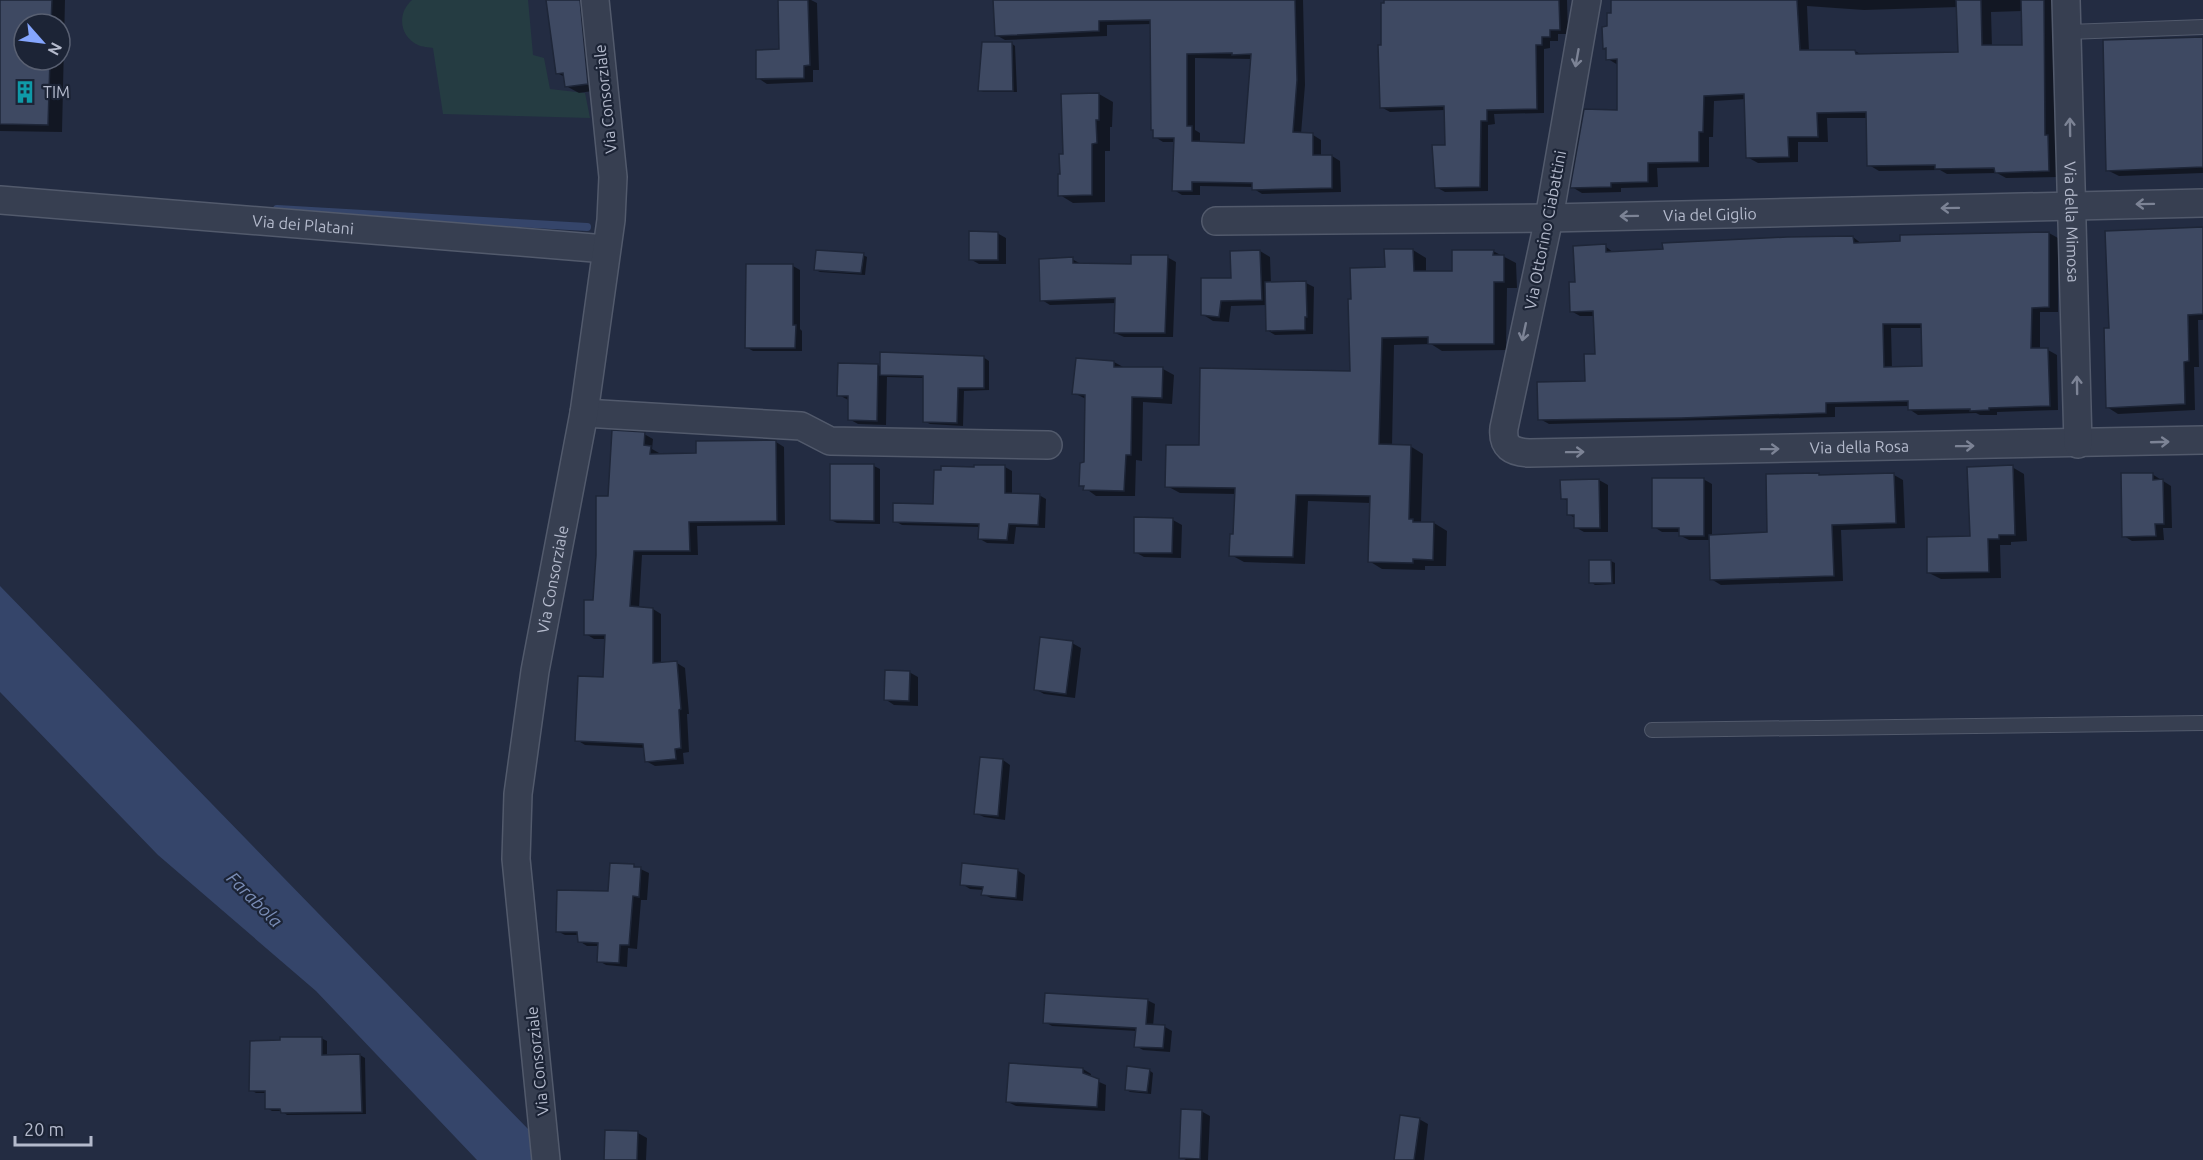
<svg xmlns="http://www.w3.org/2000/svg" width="2203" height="1160" font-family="Ubuntu,sans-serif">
  <rect width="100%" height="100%" fill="#232c42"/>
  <path fill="#253c42" d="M 412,0 L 528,0 L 533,55 L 544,58 L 550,89 L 585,93 L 590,118 L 443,114 L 433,48 C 429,47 422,47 418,45 C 399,36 397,13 412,0 Z"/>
  <path fill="#35456a" d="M 0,586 L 530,1131 L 535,1160 L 477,1160 L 316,991 L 158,855 L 0,692 Z"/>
  <path fill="#0007" fill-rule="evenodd" d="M 0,0 L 65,0 L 62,132 L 0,131 ZM 24,24 L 60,24 L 60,60 L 24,60 Z
    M 548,0 L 594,0 L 599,90 L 579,93 L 566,86 L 565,77 L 557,73 Z
    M 779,0 L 811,0 L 817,3 L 819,70 L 813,70 L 813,82 L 767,84 L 758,78 L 780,51 Z
    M 995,0 L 1303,0 L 1305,85 L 1301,134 L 1313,135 L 1321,140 L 1321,156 L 1332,156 L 1340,161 L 1341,192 L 1262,194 L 1254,189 L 1253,187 L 1200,186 L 1200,195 L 1182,195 L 1174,190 L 1176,142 L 1163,142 L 1155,137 L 1152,24 L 1107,25 L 1107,36 L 1005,40 L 996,35 ZM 1195,58 L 1252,59 L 1245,144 L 1200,143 L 1200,133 L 1195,130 Z
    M 1386,0 L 1567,0 L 1568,34 L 1558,34 L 1558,41 L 1550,41 L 1550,48 L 1544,49 L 1544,113 L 1494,114 L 1495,124 L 1488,125 L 1488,191 L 1445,192 L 1436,187 L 1446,146 L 1445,110 L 1390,112 L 1381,107 L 1382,46 Z
    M 1612,0 L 2053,0 L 2055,141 L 2058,142 L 2059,177 L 2006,178 L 1997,173 L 1947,174 L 1940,170 L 1879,171 L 1869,165 L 1868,118 L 1827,118 L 1828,142 L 1798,142 L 1798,162 L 1758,163 L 1747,157 L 1746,99 L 1714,101 L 1713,137 L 1709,137 L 1709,167 L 1657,168 L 1658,187 L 1621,188 L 1621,192 L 1582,193 L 1572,187 L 1618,111 L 1618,65 L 1608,59 L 1608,50 L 1604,48 L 1613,14 ZM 1807,6 L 1864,10 L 1958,7 L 1959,53 L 1862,55 L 1855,51 L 1809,51 ZM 2022,11 L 2024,46 L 1992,47 L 1991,12 Z
    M 2203,39 L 2203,173 L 2119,176 L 2107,170 Z
    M 1011,43 L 1015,46 L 1017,92 L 983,92 L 979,90 Z
    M 1099,94 L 1113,102 L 1112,127 L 1110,127 L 1110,151 L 1105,151 L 1105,202 L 1073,203 L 1060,195 L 1064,156 L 1063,95 Z
    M 2203,229 L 2203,320 L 2198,320 L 2199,367 L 2194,367 L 2195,410 L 2118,414 L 2107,407 Z
    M 997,233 L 1006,238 L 1006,264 L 979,264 L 970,259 Z
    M 2049,233 L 2058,238 L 2058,312 L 2040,312 L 2040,350 L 2048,350 L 2057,355 L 2058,410 L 1997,412 L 1997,415 L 1980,415 L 1976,413 L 1918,415 L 1909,409 L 1909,406 L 1835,407 L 1835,417 L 1549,424 L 1540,419 L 1586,383 L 1596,355 L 1595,316 L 1580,316 L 1571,311 L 1576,283 L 1605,246 L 1614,253 L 1853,237 L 1862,244 ZM 1891,328 L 1923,328 L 1924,368 L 1892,369 Z
    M 1413,250 L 1426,258 L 1426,272 L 1454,272 L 1493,251 L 1516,263 L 1517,288 L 1507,288 L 1506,350 L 1442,351 L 1431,344 L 1394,345 L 1392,446 L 1410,446 L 1423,454 L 1421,523 L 1434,523 L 1447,531 L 1446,566 L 1425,566 L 1425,570 L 1382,569 L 1369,561 L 1371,503 L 1308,501 L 1305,564 L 1244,562 L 1231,555 L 1235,535 L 1236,494 L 1180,493 L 1167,486 L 1201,447 L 1352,372 L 1386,268 Z
    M 1260,251 L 1270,257 L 1271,283 L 1306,283 L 1314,287 L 1313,334 L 1275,335 L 1267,330 L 1267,305 L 1231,306 L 1229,322 L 1213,321 L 1202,314 Z
    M 863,255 L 867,257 L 865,275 L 820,272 L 816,270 Z
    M 1167,257 L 1176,262 L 1173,337 L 1124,337 L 1115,333 L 1116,303 L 1050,305 L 1042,300 L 1072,259 L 1081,264 L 1132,265 Z
    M 747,265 L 793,266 L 800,270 L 800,329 L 802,331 L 802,351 L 753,351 L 746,347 Z
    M 983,357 L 989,361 L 989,390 L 964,391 L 963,426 L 930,424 L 924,421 L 925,378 L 887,377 L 886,425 L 858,424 L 849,419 L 850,401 L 839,395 L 878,365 L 881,367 Z
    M 1114,362 L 1125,368 L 1163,369 L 1174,375 L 1172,404 L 1143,402 L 1142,461 L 1136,460 L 1135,496 L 1096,496 L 1081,485 L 1085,463 L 1086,399 L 1074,393 Z
    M 644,434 L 653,439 L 652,449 L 659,453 L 658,456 L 697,455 L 776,442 L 784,447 L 785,525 L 697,526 L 698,555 L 642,555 L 639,608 L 653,609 L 661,614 L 661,664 L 677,663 L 685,668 L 689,714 L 687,714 L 689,752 L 683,753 L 684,764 L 655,766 L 646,761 L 645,748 L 585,745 L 577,740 L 604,679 L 606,639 L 594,639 L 586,634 L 594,602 L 609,498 Z
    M 874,466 L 880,469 L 880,524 L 837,523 L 831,520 Z
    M 1005,467 L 1012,471 L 1012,495 L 1039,495 L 1046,499 L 1045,528 L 1016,527 L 1014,544 L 987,543 L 980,539 L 980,527 L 902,525 L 895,521 L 935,505 Z
    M 2012,467 L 2024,474 L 2027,541 L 2011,542 L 2011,545 L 2000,545 L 2001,578 L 1941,579 L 1929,573 L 1971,537 Z
    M 1819,474 L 1823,477 L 1894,475 L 1903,480 L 1905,528 L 1841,530 L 1843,581 L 1721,585 L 1711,579 L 1711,540 L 1689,540 L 1681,536 L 1681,532 L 1662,532 L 1654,527 L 1703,479 L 1712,484 L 1712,536 L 1769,534 Z
    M 2152,474 L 2171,486 L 2172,528 L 2163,528 L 2164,540 L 2132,541 L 2124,536 Z
    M 1599,480 L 1608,485 L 1608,532 L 1584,532 L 1575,527 L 1575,518 L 1568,514 L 1568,501 L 1562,498 L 1562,481 Z
    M 1136,519 L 1173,520 L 1182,525 L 1181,558 L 1144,557 L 1135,552 Z
    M 1611,561 L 1615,563 L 1615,584 L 1595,585 L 1591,582 Z
    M 1072,643 L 1081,648 L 1075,698 L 1044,694 L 1035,689 Z
    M 909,672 L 918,677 L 918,706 L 894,705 L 885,699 Z
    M 1003,760 L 1010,765 L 1005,820 L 984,817 L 976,813 Z
    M 611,864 L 634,866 L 649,873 L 647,900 L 641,900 L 637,949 L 628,948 L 627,967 L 606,965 L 599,961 L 599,946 L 587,946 L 579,941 L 579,935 L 565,935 L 557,931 L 609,893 Z
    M 1017,870 L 1025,875 L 1023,901 L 991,898 L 983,894 L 983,890 L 970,889 L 962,884 Z
    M 1147,1000 L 1155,1004 L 1153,1026 L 1165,1027 L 1172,1031 L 1170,1052 L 1143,1050 L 1136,1046 L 1137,1031 L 1052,1026 L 1045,1022 Z
    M 321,1038 L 327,1041 L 327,1056 L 360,1055 L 365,1058 L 366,1114 L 287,1115 L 282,1111 L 272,1111 L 267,1108 L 267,1093 L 256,1093 L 251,1090 Z
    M 1083,1069 L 1091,1074 L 1090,1078 L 1106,1085 L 1105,1111 L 1016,1106 L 1008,1102 Z
    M 1149,1070 L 1153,1073 L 1151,1094 L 1130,1092 L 1126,1089 Z
    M 1201,1111 L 1210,1116 L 1208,1160 L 1186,1160 L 1181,1157 Z
    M 1419,1119 L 1428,1124 L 1424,1160 L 1395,1160 Z
    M 638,1133 L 647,1138 L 646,1160 L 606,1160 Z"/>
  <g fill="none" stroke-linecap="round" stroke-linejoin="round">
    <path stroke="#35456a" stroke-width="8" d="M 277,209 L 587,227"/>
  </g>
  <path fill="#3e4962" stroke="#1e2638" stroke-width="1.5" fill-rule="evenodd" d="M 0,0 L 52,0 L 51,24 L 24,24 L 24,60 L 50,60 L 48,125 L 0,124 Z
    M 546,0 L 580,0 L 588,84 L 565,87 L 563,73 L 556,74 Z
    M 778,0 L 808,0 L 810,65 L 804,66 L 804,78 L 756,79 L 756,50 L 779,49 Z
    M 993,0 L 1295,0 L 1297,80 L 1293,132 L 1313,133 L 1313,155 L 1332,155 L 1332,188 L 1252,190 L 1252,183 L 1192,182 L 1192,191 L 1172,191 L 1174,138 L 1153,138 L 1153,130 L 1151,130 L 1150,20 L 1099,21 L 1099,31 L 995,36 ZM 1232,53 L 1232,55 L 1251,54 L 1244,143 L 1192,141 L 1192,126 L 1187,126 L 1187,54 Z
    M 1384,0 L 1559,0 L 1560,30 L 1550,30 L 1550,37 L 1542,37 L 1542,45 L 1536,45 L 1537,109 L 1487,110 L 1487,121 L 1481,121 L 1480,187 L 1435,188 L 1432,145 L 1445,145 L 1444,106 L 1380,108 L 1378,45 L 1381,45 L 1381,3 L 1384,3 Z
    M 1611,0 L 1797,0 L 1800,50 L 1855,50 L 1856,54 L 1958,52 L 1956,0 L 1981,0 L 1982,45 L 2022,45 L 2021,0 L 2044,0 L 2045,135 L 2048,135 L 2049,171 L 1995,173 L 1994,168 L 1935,169 L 1935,165 L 1867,166 L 1866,112 L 1817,113 L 1818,137 L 1788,137 L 1789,157 L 1746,158 L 1744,94 L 1704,96 L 1703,132 L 1699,132 L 1699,162 L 1648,163 L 1648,182 L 1611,183 L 1611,187 L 1570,188 L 1584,109 L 1617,110 L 1617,59 L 1606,60 L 1606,48 L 1603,49 L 1602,27 L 1607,26 L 1607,13 L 1611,13 Z
    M 2203,37 L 2203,167 L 2106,171 L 2103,40 Z
    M 982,42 L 1012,42 L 1013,91 L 978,91 Z
    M 1099,93 L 1099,120 L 1096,120 L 1097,143 L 1092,144 L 1092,195 L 1058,196 L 1058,174 L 1060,174 L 1059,154 L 1063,154 L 1061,94 Z
    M 2203,227 L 2203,314 L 2188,315 L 2189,361 L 2184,362 L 2185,404 L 2106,408 L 2104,328 L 2109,328 L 2105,231 Z
    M 969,231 L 998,232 L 998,260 L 969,260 Z
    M 2049,232 L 2049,307 L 2032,308 L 2031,348 L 2048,348 L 2050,406 L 1989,408 L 1989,410 L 1970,411 L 1970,409 L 1908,410 L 1908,401 L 1826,403 L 1826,413 L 1681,418 L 1538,420 L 1537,382 L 1585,381 L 1584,354 L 1595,354 L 1593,311 L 1570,312 L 1569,282 L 1575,282 L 1573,246 L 1606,244 L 1606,252 L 1663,249 L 1662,243 L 1787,237 L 1853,236 L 1854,243 L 1900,241 L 1900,235 ZM 1883,324 L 1921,324 L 1922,366 L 1884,367 Z
    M 1384,249 L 1413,249 L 1414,271 L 1452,271 L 1452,250 L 1494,250 L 1493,255 L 1504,255 L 1504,282 L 1494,282 L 1494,344 L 1428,344 L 1428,337 L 1382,338 L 1379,444 L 1411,445 L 1409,519 L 1413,519 L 1413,522 L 1434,522 L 1433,560 L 1413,559 L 1413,563 L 1368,562 L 1370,496 L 1314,495 L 1296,495 L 1293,557 L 1229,556 L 1230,534 L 1233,534 L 1235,488 L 1165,487 L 1166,445 L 1199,445 L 1200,368 L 1350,371 L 1348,299 L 1351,299 L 1350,268 L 1385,267 Z
    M 816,250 L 864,253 L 861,273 L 814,270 Z
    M 1260,250 L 1262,300 L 1221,301 L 1219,317 L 1201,315 L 1201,278 L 1231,278 L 1230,251 Z
    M 1131,255 L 1168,255 L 1165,333 L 1114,333 L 1115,298 L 1040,301 L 1039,259 L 1073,257 L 1073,263 L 1131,264 Z
    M 746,264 L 793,264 L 793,325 L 796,325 L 795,348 L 745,348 Z
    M 1306,281 L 1307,317 L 1305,317 L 1305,330 L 1266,331 L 1265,282 Z
    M 880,352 L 984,356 L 984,388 L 958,388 L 957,423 L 923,422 L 923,376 L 880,375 Z
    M 1076,358 L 1114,361 L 1114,367 L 1163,367 L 1162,398 L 1132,397 L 1131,455 L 1126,455 L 1124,491 L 1083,490 L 1084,486 L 1079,486 L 1080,463 L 1084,462 L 1085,395 L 1072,394 Z
    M 838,363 L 878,364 L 877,421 L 848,420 L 848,396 L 837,396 Z
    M 612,430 L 645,432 L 644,445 L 651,446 L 650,454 L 696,453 L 696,441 L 776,440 L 777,521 L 689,522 L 690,551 L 634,551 L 630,606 L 653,608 L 653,663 L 677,661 L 681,709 L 679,710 L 681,748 L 675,749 L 676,759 L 645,762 L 643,744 L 575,741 L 578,676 L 603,677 L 605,635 L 584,635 L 584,600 L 593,600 L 596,555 L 596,496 L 608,496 Z
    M 830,464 L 874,464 L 874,521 L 830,520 Z
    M 974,465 L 1005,465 L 1005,493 L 1040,494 L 1038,525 L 1009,524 L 1007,540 L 978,539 L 979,524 L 893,522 L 893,503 L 933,504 L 934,470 L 941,470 L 941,466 L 974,467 Z
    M 2013,465 L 2015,535 L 1999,535 L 1999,539 L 1988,539 L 1989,572 L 1927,573 L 1927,537 L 1970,536 L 1967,467 Z
    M 1819,473 L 1819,475 L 1894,473 L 1896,523 L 1832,525 L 1834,576 L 1710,580 L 1709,535 L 1767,532 L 1766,474 Z
    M 2121,473 L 2153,473 L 2153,480 L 2163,479 L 2164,524 L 2155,524 L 2156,536 L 2122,537 Z
    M 1652,478 L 1704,478 L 1704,536 L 1679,536 L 1679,528 L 1652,528 Z
    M 1599,479 L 1600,528 L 1574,528 L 1574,515 L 1567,515 L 1567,499 L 1561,499 L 1560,480 Z
    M 1134,517 L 1173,518 L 1172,553 L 1134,553 Z
    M 1589,560 L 1611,560 L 1612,583 L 1589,583 Z
    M 1040,637 L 1073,641 L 1066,694 L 1034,690 Z
    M 885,670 L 910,671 L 909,701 L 884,700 Z
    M 980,757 L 1003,759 L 998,816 L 974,814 Z
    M 610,863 L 634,864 L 634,867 L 641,867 L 639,897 L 633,896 L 629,945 L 620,945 L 619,963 L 597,962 L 598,943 L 578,942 L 577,932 L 556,932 L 557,890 L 608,891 Z
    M 962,863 L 1018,869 L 1016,898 L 981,895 L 983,887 L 960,885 Z
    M 1045,993 L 1148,999 L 1146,1024 L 1165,1025 L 1163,1048 L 1134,1047 L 1136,1028 L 1043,1023 Z
    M 280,1037 L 322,1037 L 322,1055 L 360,1054 L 362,1112 L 281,1113 L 280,1109 L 265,1109 L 265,1091 L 249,1091 L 250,1041 L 280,1040 Z
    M 1009,1063 L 1083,1068 L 1083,1073 L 1099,1079 L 1097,1107 L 1006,1102 Z
    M 1127,1066 L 1150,1069 L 1147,1092 L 1125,1090 Z
    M 1181,1109 L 1202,1110 L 1200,1159 L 1179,1158 Z
    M 1400,1115 L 1420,1118 L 1414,1160 L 1394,1160 Z
    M 605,1130 L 638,1131 L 637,1160 L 604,1160 Z"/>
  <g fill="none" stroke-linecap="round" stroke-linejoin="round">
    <g stroke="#525a6c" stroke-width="16">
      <path id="lane" d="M 2068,32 L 2203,27
        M 1652,730 L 2203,723"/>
    </g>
    <g stroke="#525a6c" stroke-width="30">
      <g id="street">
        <path id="s1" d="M 1587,0 L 1549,218 L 1504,428 C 1502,447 1512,452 1529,453 L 2203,440"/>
        <path id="s2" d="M 2066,0 L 2078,444"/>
        <path id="s3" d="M 0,200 L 606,249"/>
        <path id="s4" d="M 1216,221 L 1549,218 L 2203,203"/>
        <path d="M 584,413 L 801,426 L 830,441 L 1048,445"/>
        <path id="s5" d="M 546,1160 L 516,859 L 518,794 L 535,671 L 584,413 L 611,220 L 613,177 L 595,0"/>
      </g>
    </g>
    <use href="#lane" stroke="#373f51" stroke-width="14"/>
    <use href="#street" stroke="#373f51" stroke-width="27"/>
  </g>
  <defs><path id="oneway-shaft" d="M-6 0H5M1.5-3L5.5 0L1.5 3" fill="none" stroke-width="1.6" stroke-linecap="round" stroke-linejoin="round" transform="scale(1.5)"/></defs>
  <g stroke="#7c8395">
    <use href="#oneway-shaft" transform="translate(1577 58) rotate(100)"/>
    <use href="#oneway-shaft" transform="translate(2070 127) rotate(-91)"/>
    <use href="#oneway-shaft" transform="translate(2145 204) rotate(179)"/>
    <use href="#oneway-shaft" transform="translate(1950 208) rotate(179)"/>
    <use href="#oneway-shaft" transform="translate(1629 216) rotate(179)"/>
    <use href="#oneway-shaft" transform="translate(1524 332) rotate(102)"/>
    <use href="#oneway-shaft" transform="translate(2077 385) rotate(-91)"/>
    <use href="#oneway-shaft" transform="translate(2160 442) rotate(-2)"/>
    <use href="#oneway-shaft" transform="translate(1965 446) rotate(-1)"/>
    <use href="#oneway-shaft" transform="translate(1770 449) rotate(-1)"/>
    <use href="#oneway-shaft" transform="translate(1575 452) rotate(-1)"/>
  </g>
  <defs>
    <g id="building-bare" transform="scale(1.8)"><path d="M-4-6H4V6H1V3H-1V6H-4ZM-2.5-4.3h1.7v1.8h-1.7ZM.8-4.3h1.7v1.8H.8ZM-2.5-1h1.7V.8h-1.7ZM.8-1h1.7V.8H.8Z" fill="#0f9aa8" stroke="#1c2436" stroke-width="2.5" paint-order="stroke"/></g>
  </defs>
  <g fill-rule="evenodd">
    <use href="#building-bare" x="25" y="92"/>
  </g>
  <g text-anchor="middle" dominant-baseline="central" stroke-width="4.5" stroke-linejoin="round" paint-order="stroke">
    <g font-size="16" fill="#b4bacc" stroke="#1c2436" text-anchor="start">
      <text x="43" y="92">TIM</text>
    </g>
    <g font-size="16" fill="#b4bacc" stroke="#1c2436">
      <text transform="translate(605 99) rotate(-96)">Via Consorziale</text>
      <text stroke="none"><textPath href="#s4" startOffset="494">Via del Giglio</textPath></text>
      <text stroke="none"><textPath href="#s2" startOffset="222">Via della Mimosa</textPath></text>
      <text stroke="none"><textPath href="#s3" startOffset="304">Via dei Platani</textPath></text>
      <text transform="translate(1545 230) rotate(-79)">Via Ottorino Ciabattini</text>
      <text stroke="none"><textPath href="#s1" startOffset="808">Via della Rosa</textPath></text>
      <text stroke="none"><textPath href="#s5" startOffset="585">Via Consorziale</textPath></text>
      <text transform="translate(537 1061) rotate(-96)">Via Consorziale</text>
    </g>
    <g font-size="18" font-style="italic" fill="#798cb5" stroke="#1c2436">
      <text transform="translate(255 899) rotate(45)">Farabola</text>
    </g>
  </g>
  <g transform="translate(42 42) rotate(118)"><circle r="28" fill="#1c2436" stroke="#596072" stroke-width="1.5"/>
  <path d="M0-4.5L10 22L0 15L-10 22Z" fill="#85a6ff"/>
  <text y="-9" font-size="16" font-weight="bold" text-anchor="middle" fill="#b4bacc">N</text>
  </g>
  <path d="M15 1136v9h76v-9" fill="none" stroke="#b4bacc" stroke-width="3"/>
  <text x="24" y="1136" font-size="18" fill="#b4bacc" stroke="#1c2436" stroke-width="4.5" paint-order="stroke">20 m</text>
</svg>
